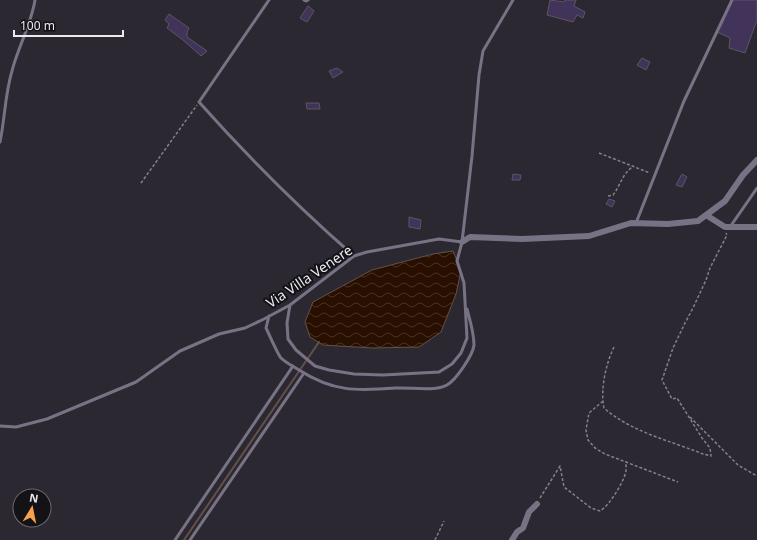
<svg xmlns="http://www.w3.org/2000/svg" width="757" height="540" font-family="'Noto Sans',sans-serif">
  <defs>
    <pattern id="water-waves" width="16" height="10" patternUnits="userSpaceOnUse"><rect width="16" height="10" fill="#280f00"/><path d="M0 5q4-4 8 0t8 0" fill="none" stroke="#473226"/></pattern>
  </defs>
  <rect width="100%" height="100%" fill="#2c2832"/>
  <path fill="url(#water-waves)" stroke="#635148" d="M 453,251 L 461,271 L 456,294 L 441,332 L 419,347 L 373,348 L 339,346 L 323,345 L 310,337 L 305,322 L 313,302 L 372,270 L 433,254 Z"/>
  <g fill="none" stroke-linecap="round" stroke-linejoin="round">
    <path stroke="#635148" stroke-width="2" d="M 184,540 L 319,342"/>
  </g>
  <path fill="#42335a" stroke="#5a5661" d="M 550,0 L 564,2 L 565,0 L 576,0 L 574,6 L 585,12 L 583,18 L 577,15 L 573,22 L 547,15 Z
    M 732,0 L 757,0 L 757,20 L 745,53 L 729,48 L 730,38 L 717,32 Z
    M 308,6 L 314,11 L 307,22 L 300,18 Z
    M 169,14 L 189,28 L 187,32 L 187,37 L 207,51 L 201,56 L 183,40 L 167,28 L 169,24 L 165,20 Z
    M 642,58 L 650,62 L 646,70 L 637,65 Z
    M 337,68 L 343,72 L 333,78 L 329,71 Z
    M 306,103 L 319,103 L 320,109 L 307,109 Z
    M 513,174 L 521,175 L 520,180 L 512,180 Z
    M 682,174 L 687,177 L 682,187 L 676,185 Z
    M 609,199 L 615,201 L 612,207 L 606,204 Z
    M 409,217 L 421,220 L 420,229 L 409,227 Z"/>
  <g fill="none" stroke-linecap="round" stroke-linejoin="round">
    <path stroke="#848189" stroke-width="1.5" stroke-dasharray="3 2" stroke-linecap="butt" d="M 599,153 L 650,173
      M 141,183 L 197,105
      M 608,196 L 613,195 C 620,186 623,172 634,166
      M 614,347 C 606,363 600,390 604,408 C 631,432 671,441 703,454 L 711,456 L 710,448 L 702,438 L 677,398 L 672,399 L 662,380 L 673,348 L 685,323 L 693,308 L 706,280 L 710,268 L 727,235 L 726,233
      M 603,401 L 589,413 L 586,430 L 588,440 L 595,448 L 605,454 L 678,482
      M 690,417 L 738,465 L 757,476
      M 540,498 L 560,466 L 564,487 L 591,508 L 600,511 C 609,506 624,482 626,471 C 626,468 626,464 626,461
      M 435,540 L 444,521"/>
    <path stroke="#787285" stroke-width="3" d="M 269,0 L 199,102 C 247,156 299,208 354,256
      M 304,0 L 306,1 L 308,0
      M 0,142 C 5,118 5,94 12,71 C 18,47 31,25 35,0
      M 636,223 L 684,101 L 732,0
      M 730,227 L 757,188
      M 290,305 L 287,323 L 288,339 L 296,350 L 315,366 L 329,370 L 354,374 L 383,375 L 439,372 L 452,364 L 461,353 L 467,338 L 464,283 L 457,261 L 462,242 L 472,156 L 479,75 L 483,51 L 513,0
      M 269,316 L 266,328 C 269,334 278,355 281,358 C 286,363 293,366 299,370 C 333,392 357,391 396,388 C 409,387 435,392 447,385 C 456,380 473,355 474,345 C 474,333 470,320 467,309
      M 0,426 L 16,427 L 47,419 L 136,382 L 180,351 L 219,334 L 245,328 L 264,319 L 290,305 L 354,256 L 367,252 L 439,239 L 462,242
      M 175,540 L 293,366
      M 190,540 L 304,373"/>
    <path stroke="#787285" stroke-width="6" d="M 706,215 L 725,227 L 757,227
      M 462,242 L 470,237 L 522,239 L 589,236 L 631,223 L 668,224 L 698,221 L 725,201 L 743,175 L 757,160
      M 512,540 L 517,532 L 523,528 L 529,512 L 537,504"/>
  </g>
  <g text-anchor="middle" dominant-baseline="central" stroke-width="4" stroke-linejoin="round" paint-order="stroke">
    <g font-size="14" fill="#eceaf0" stroke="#131216">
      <text transform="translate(309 276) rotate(-34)">Via Villa Venere</text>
    </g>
  </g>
  <g transform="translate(32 508) rotate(10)"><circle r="19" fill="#131216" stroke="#6a686d"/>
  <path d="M0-3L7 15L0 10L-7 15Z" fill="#f9a04c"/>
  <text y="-6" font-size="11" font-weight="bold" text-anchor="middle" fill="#eceaf0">N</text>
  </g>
  <path d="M14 30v6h109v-6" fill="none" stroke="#eceaf0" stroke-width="2"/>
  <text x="20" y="30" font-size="12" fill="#eceaf0" stroke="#131216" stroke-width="3" paint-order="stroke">100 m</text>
</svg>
